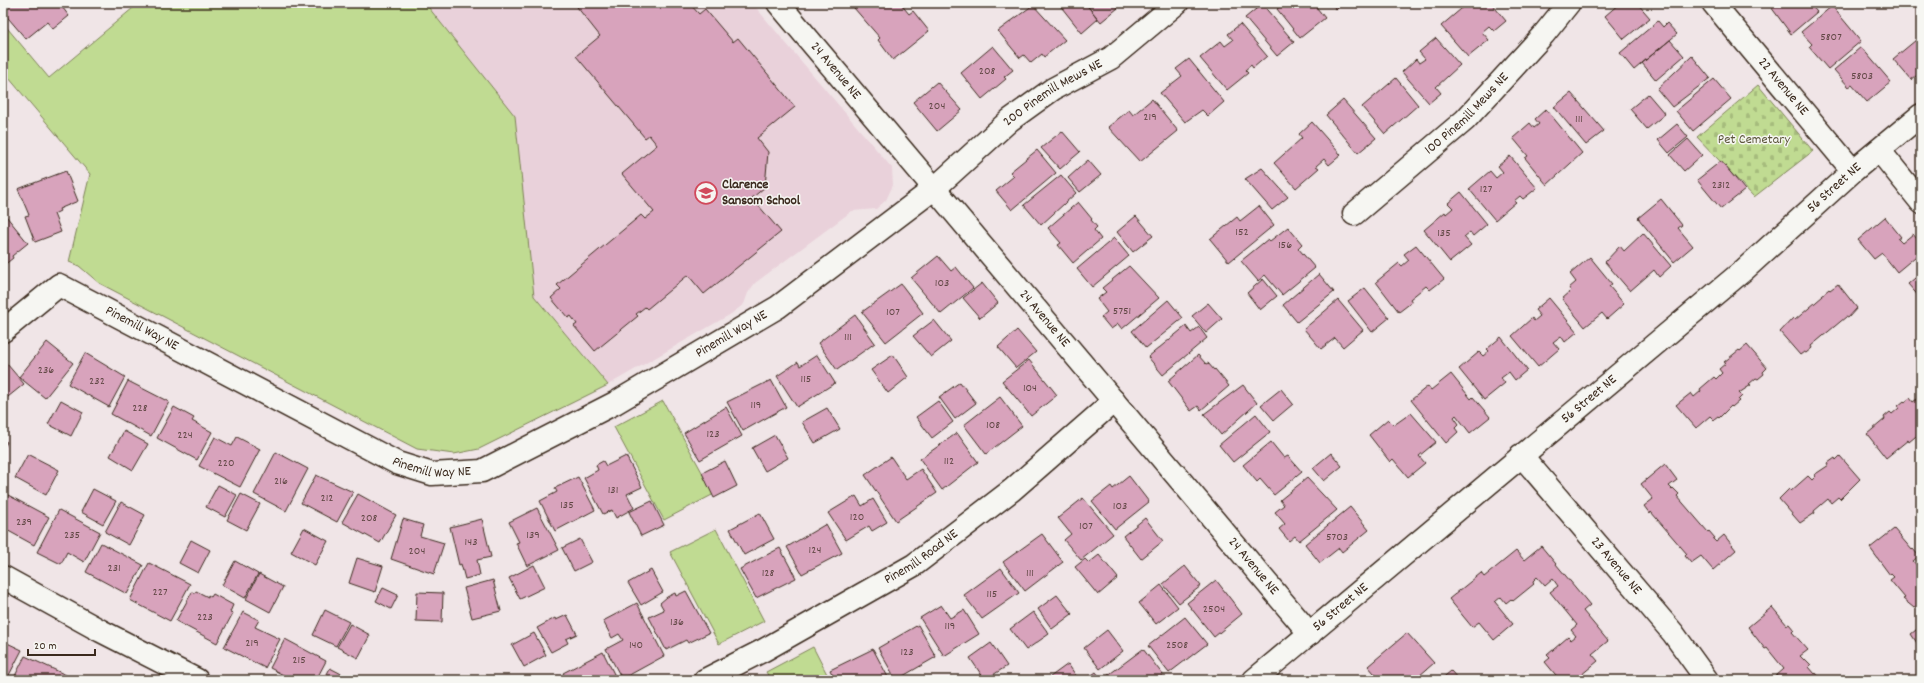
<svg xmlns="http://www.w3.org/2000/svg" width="1924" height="683" font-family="Dekko,sans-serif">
  <defs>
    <pattern id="cemetery-stones" width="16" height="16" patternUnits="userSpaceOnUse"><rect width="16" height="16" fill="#c0db92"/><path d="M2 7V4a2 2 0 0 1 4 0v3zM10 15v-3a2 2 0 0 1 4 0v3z" fill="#a6bc7d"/></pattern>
  </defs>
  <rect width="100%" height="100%" fill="#f0e5e7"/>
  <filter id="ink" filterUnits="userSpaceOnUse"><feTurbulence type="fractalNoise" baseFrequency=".025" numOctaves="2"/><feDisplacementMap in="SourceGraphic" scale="8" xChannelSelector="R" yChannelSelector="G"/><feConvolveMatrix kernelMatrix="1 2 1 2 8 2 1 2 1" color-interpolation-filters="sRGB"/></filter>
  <g filter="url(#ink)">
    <path fill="#e9d1da" d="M 425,3 L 752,3 L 892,168 L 893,185 L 886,200 L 876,209 L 852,211 L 755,283 L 748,293 L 744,304 L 731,314 L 608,385 L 534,296 L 514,116 Z"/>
    <path fill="url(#cemetery-stones)" stroke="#7e8258" d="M 1758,85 L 1813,151 L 1754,197 L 1697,137 Z"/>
    <path fill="#c0db92" stroke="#7e8258" d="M 139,3 L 425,3 L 515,116 L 534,296 L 608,385 L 479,449 L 454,454 L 417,449 L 99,283 L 79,266 L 69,262 L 90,174 L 3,71 L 3,23 L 49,78 Z
      M 663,401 L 714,494 L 664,520 L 614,427 Z
      M 716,529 L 764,621 L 719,644 L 670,552 Z
      M 813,647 L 830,680 L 771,680 L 766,672 Z"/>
    <path fill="#d8a3bc" stroke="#3b2a1e" d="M 3,3 L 59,3 L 69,16 L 53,29 L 47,22 L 26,39 L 3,12 Z
      M 582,3 L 654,3 L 656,6 L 660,3 L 689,3 L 699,14 L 705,9 L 733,42 L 738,38 L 795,107 L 757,138 L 768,152 L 765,187 L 752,198 L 781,232 L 704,294 L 688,275 L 647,309 L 645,307 L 636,314 L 638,316 L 595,351 L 574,326 L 577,324 L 571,316 L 568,318 L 551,298 L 561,289 L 557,285 L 641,215 L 645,219 L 654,212 L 622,174 L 657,145 L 649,135 L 645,138 L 576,56 L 600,36 L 577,7 Z
      M 860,3 L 900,3 L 909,14 L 913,11 L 929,31 L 893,60 L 878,40 L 880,38 L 854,8 Z
      M 1058,3 L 1085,3 L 1098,19 L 1082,33 Z
      M 1085,3 L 1114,3 L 1118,8 L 1101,22 Z
      M 1284,3 L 1313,3 L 1325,18 L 1300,38 L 1277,9 Z
      M 1331,3 L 1342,3 L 1336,9 Z
      M 1468,3 L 1491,3 L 1506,21 L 1494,31 L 1489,26 L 1482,32 L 1489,40 L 1468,57 L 1441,26 Z
      M 1620,3 L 1637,3 L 1650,18 L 1624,39 L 1605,16 Z
      M 1768,3 L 1809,3 L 1817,12 L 1791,34 Z
      M 1262,4 L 1294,42 L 1277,56 L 1245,18 Z
      M 1033,5 L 1065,40 L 1044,57 L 1042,54 L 1031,63 L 1024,55 L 1020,58 L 998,31 Z
      M 1832,6 L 1861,41 L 1828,69 L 1809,47 L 1812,44 L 1801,32 Z
      M 1658,21 L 1663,27 L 1667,23 L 1677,34 L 1634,70 L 1620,53 Z
      M 1240,24 L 1267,56 L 1253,68 L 1251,65 L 1245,70 L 1248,73 L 1227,90 L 1200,58 L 1221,41 L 1225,46 L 1233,40 L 1228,34 Z
      M 1436,38 L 1460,65 L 1436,87 L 1441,93 L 1429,103 L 1402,72 L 1416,59 L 1419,63 L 1425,59 L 1419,52 Z
      M 1670,40 L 1684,56 L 1656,80 L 1642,63 Z
      M 1916,40 L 1921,46 L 1921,72 L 1911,80 L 1893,59 Z
      M 993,46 L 1013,70 L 1004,77 L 1006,79 L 982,99 L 961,73 Z
      M 1861,47 L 1891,82 L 1867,102 L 1852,85 L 1849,87 L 1834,70 Z
      M 1692,56 L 1710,78 L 1672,107 L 1657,89 Z
      M 1189,59 L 1224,102 L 1208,116 L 1202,110 L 1185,122 L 1160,93 L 1182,76 L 1176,69 Z
      M 1396,78 L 1418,105 L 1385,134 L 1362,107 Z
      M 1714,79 L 1731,99 L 1693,131 L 1676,111 Z
      M 937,82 L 962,110 L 937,131 L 913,102 Z
      M 1571,93 L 1604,131 L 1586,145 L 1554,107 Z
      M 1648,94 L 1665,114 L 1647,129 L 1630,109 Z
      M 1152,99 L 1178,131 L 1140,162 L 1108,127 L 1129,110 L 1133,115 Z
      M 1343,100 L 1376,138 L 1358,153 L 1326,115 Z
      M 1546,109 L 1582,153 L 1547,185 L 1525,158 L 1528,156 L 1513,138 L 1530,123 L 1534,128 L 1539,124 L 1535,119 Z
      M 1312,122 L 1341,155 L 1329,165 L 1324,159 L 1316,166 L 1319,168 L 1296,188 L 1274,163 L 1302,138 L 1299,134 Z
      M 1677,124 L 1688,137 L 1669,153 L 1658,140 Z
      M 1062,131 L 1080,152 L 1060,169 L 1041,148 Z
      M 1688,139 L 1702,155 L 1684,171 L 1670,155 Z
      M 1037,150 L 1056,173 L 1012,210 L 996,191 L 1014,176 L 1010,172 Z
      M 1510,156 L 1537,188 L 1523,199 L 1520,196 L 1514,201 L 1516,202 L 1495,220 L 1469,189 L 1490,171 L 1496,178 L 1503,172 L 1498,166 Z
      M 1088,160 L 1101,175 L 1080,192 L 1068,178 Z
      M 1721,161 L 1745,190 L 1721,209 L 1697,180 Z
      M 1262,168 L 1288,197 L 1272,210 L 1245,179 Z
      M 66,171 L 78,201 L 59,209 L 60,211 L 54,214 L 61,232 L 35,242 L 25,216 L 29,215 L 18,189 Z
      M 1061,175 L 1076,193 L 1041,225 L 1024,205 Z
      M 1461,192 L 1487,224 L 1473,236 L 1470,232 L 1464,237 L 1471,245 L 1450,262 L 1424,230 L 1445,212 L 1446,214 L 1453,208 L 1448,203 Z
      M 1661,199 L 1682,225 L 1678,228 L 1693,246 L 1674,262 L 1638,218 Z
      M 1078,202 L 1092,219 L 1091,220 L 1097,227 L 1094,230 L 1101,239 L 1073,263 L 1058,245 L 1061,243 L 1048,228 Z
      M 1259,206 L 1274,225 L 1229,262 L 1210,239 L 1237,217 L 1240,221 Z
      M 6,216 L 28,243 L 12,256 L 13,258 L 3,266 L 3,218 Z
      M 1136,216 L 1153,236 L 1133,252 L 1117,232 Z
      M 1885,217 L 1901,237 L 1898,239 L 1902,243 L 1913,234 L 1921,244 L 1921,252 L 1897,272 L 1882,253 L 1874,259 L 1858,240 Z
      M 1288,227 L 1302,244 L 1298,248 L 1315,268 L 1282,295 L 1265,275 L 1258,281 L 1241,261 L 1268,239 L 1270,241 Z
      M 1643,233 L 1671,266 L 1659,277 L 1654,270 L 1630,291 L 1605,262 L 1620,246 L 1624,251 Z
      M 1114,238 L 1129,256 L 1092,287 L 1077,269 Z
      M 1416,245 L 1444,279 L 1430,290 L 1426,286 L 1410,299 L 1412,302 L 1399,312 L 1376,282 L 1399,263 L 1402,266 L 1409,260 L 1404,254 Z
      M 938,256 L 951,271 L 956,267 L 973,288 L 941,314 L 911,278 Z
      M 1590,257 L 1612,284 L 1609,286 L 1624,304 L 1607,319 L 1602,313 L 1585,327 L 1562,299 L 1571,291 L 1569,288 L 1576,282 L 1570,274 Z
      M 1129,266 L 1159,298 L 1122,329 L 1118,324 L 1111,329 L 1101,317 L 1107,312 L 1097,299 L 1106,292 L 1102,288 Z
      M 1921,273 L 1921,299 L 1908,284 Z
      M 1319,274 L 1334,292 L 1297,322 L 1283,305 Z
      M 1263,279 L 1277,296 L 1260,310 L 1247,293 Z
      M 982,283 L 998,303 L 980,318 L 963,298 Z
      M 901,284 L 923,313 L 886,342 L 862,312 Z
      M 1838,284 L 1857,308 L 1848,318 L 1846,317 L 1811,346 L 1812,348 L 1806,353 L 1804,352 L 1800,355 L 1780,332 L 1793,318 L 1795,320 L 1823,296 L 1822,295 L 1829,289 L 1830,290 Z
      M 1365,288 L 1389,318 L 1372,332 L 1348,301 Z
      M 1549,298 L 1577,332 L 1565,342 L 1561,336 L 1553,342 L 1559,349 L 1538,367 L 1512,336 L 1532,318 L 1534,321 L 1540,316 L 1535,310 Z
      M 1168,300 L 1183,318 L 1146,348 L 1132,331 Z
      M 1338,300 L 1363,330 L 1343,347 L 1335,338 L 1321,349 L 1304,329 Z
      M 1208,303 L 1222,319 L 1206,333 L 1192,316 Z
      M 855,315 L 875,343 L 837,370 L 818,343 Z
      M 934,320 L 951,341 L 931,357 L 913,336 Z
      M 1186,326 L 1191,333 L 1199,327 L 1207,338 L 1163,375 L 1148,357 Z
      M 1017,330 L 1036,352 L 1016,368 L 998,347 Z
      M 1501,337 L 1527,370 L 1515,380 L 1509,372 L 1501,378 L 1505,383 L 1484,400 L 1459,369 L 1479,352 L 1483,356 L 1489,351 L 1487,349 Z
      M 47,342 L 73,363 L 45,398 L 19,377 Z
      M 1747,345 L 1767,368 L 1763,372 L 1764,374 L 1758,379 L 1756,378 L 1749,384 L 1751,385 L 1739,393 L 1742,396 L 1738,400 L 1739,401 L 1732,407 L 1731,406 L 1719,418 L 1718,417 L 1714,420 L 1710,416 L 1696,428 L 1676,405 L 1691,393 L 1694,397 L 1701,391 L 1700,389 L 1714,377 L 1716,379 L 1722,373 L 1719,369 L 1726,363 L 1724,362 L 1739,350 L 1740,351 Z
      M 85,353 L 125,377 L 109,407 L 68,384 Z
      M 817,355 L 835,383 L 797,407 L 777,376 L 798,362 L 800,366 Z
      M 893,355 L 908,377 L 888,393 L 871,370 Z
      M 1198,355 L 1206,364 L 1208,363 L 1214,370 L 1215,369 L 1229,386 L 1201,410 L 1198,406 L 1191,411 L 1168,381 Z
      M 1029,360 L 1057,395 L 1031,416 L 1002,381 Z
      M 7,364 L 24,384 L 3,401 L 3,367 Z
      M 1451,374 L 1471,399 L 1473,397 L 1490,417 L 1470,433 L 1456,415 L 1454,417 L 1459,424 L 1455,428 L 1458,432 L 1446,443 L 1411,400 L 1428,386 L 1431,390 Z
      M 771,380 L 786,407 L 743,431 L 727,402 Z
      M 128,381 L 169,402 L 151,436 L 111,414 Z
      M 960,382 L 976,403 L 955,419 L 939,397 Z
      M 1243,385 L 1257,403 L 1221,435 L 1204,414 Z
      M 1281,389 L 1293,404 L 1274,420 L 1261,405 Z
      M 1921,396 L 1921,432 L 1909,442 L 1908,440 L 1886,458 L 1867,434 L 1885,419 L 1884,417 L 1890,412 L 1892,414 L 1899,408 L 1898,406 L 1904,401 L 1905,402 L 1910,398 L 1913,402 Z
      M 1000,397 L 1022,426 L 986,454 L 964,425 Z
      M 61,400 L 83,412 L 71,436 L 48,424 Z
      M 938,401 L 953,422 L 932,438 L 916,417 Z
      M 174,407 L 194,418 L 192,421 L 212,432 L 197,460 L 157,438 Z
      M 726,407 L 742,436 L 700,460 L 684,433 Z
      M 827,408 L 840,429 L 815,443 L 802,422 Z
      M 1411,413 L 1436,442 L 1419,456 L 1425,463 L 1408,477 L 1393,459 L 1390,462 L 1369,435 L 1388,419 L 1394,425 Z
      M 1256,414 L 1270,432 L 1233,462 L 1219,445 Z
      M 124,431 L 148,444 L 133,470 L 110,456 Z
      M 957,433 L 978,462 L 942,490 L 920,459 Z
      M 775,435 L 788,458 L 765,471 L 752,448 Z
      M 215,437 L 232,446 L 237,437 L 260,449 L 240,487 L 199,466 Z
      M 3,440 L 7,442 L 3,450 Z
      M 1271,442 L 1284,458 L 1288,456 L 1302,472 L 1274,495 L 1260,479 L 1257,482 L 1243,465 Z
      M 276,452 L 308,469 L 286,511 L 254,494 Z
      M 1331,453 L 1342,466 L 1324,481 L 1313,468 Z
      M 28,454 L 59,470 L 46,495 L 15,478 Z
      M 626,456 L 642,487 L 627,494 L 634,508 L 616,518 L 612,510 L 603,514 L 584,478 L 598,470 L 596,465 L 603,461 L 606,466 Z
      M 1840,456 L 1860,479 L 1840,499 L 1838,497 L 1831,503 L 1828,499 L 1814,511 L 1815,513 L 1800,523 L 1779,499 L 1789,489 L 1791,491 L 1808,476 L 1812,480 L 1816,476 L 1814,475 L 1829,465 L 1828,463 L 1835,458 L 1836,460 Z
      M 891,457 L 906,479 L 921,469 L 937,493 L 896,521 L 865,475 Z
      M 725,461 L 737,486 L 714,498 L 702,473 Z
      M 1665,464 L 1677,480 L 1669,486 L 1672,489 L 1673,488 L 1679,494 L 1677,496 L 1708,532 L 1709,531 L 1715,538 L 1713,539 L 1716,542 L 1724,535 L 1736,550 L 1713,570 L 1701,556 L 1691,563 L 1685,556 L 1687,554 L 1651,512 L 1650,514 L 1644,506 L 1653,499 L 1641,484 Z
      M 316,475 L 353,492 L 337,522 L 301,503 Z
      M 1129,476 L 1149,502 L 1115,529 L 1092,501 L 1111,486 L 1113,489 Z
      M 578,477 L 595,510 L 555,531 L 540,501 L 557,492 L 555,488 Z
      M 1307,478 L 1337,510 L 1299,541 L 1295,536 L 1289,541 L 1279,529 L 1285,524 L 1275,512 L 1284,505 L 1280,500 Z
      M 218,485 L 237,495 L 225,517 L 206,507 Z
      M 93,489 L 116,501 L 103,524 L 81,512 Z
      M 241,494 L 260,504 L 246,530 L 227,520 Z
      M 358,494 L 396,515 L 380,543 L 342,522 Z
      M 8,495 L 49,517 L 34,545 L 3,528 L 3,505 Z
      M 856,496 L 862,506 L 873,499 L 887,522 L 872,531 L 869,526 L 846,540 L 828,513 Z
      M 1083,498 L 1113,534 L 1081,560 L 1064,540 L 1071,534 L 1058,518 Z
      M 652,501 L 664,525 L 641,536 L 629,512 Z
      M 121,502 L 145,515 L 129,545 L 105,532 Z
      M 1350,507 L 1369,530 L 1342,552 L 1339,548 L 1320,563 L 1305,544 Z
      M 537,508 L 559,550 L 527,566 L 516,543 L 519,542 L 509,522 Z
      M 59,510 L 100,532 L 84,562 L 67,552 L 61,564 L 37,552 Z
      M 760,513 L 774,539 L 744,555 L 730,529 Z
      M 1145,518 L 1163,541 L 1141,559 L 1123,536 Z
      M 403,519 L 423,525 L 420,536 L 444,543 L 434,574 L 391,559 Z
      M 482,519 L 491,557 L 477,560 L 480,575 L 465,579 L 461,564 L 459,565 L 450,527 Z
      M 826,524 L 842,553 L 802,574 L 787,547 Z
      M 304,528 L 328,541 L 315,565 L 291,552 Z
      M 1894,529 L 1912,550 L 1913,549 L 1919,556 L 1913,561 L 1921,570 L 1921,603 L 1914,608 L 1903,599 L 1905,598 L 1890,580 L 1894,577 L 1891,574 L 1890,575 L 1870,548 Z
      M 1042,534 L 1063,562 L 1025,591 L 1003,562 Z
      M 580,539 L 592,562 L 574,571 L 562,548 Z
      M 191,540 L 210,550 L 198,573 L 179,563 Z
      M 101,543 L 143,565 L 127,594 L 86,572 Z
      M 1541,546 L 1590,605 L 1583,611 L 1608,641 L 1592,654 L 1598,661 L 1575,680 L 1560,680 L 1545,662 L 1550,658 L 1547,655 L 1568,637 L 1571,640 L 1576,636 L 1571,630 L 1577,625 L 1550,592 L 1558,586 L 1553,579 L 1545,586 L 1537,577 L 1533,581 L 1534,584 L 1513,601 L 1511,599 L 1506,603 L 1501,597 L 1495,602 L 1513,624 L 1494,640 L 1479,622 L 1472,627 L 1449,599 L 1481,573 L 1484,577 L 1516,551 L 1524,560 Z
      M 780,548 L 796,578 L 756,598 L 740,569 Z
      M 1099,555 L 1118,578 L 1098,595 L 1075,567 L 1085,559 L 1089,563 Z
      M 357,558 L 383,566 L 375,592 L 349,583 Z
      M 235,561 L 258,574 L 245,598 L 222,585 Z
      M 149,563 L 190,584 L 170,621 L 130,600 Z
      M 534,565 L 545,587 L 520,599 L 509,578 Z
      M 1185,566 L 1201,586 L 1179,603 L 1163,584 Z
      M 1001,568 L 1019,593 L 982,619 L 964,595 Z
      M 651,570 L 663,592 L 641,605 L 628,583 Z
      M 259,574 L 283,587 L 270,612 L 246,599 Z
      M 493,580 L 501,611 L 472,618 L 464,588 Z
      M 1216,580 L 1242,614 L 1214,637 L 1187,603 Z
      M 1161,585 L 1178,607 L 1156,624 L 1139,603 Z
      M 383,588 L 398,595 L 391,609 L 376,601 Z
      M 196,591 L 208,597 L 208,595 L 211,597 L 213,594 L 233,605 L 230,612 L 233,613 L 217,643 L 176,621 L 192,592 L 195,593 Z
      M 686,591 L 709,633 L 688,643 L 686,640 L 666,650 L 649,617 L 664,610 L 660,603 L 667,597 L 675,593 L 676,596 Z
      M 417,592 L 443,593 L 442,622 L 416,621 Z
      M 1057,595 L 1072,614 L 1052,629 L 1038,609 Z
      M 637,603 L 664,656 L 622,679 L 606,649 L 623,640 L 619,634 L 612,638 L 603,621 Z
      M 941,605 L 950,618 L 964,610 L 979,634 L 944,656 L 920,618 Z
      M 1772,607 L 1787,625 L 1789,624 L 1794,630 L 1792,632 L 1808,650 L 1800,656 L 1804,660 L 1805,659 L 1811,665 L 1809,667 L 1815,674 L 1816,673 L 1821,680 L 1780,680 L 1776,676 L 1784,669 L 1767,648 L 1765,649 L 1748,627 Z
      M 325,610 L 349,622 L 336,646 L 313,635 Z
      M 243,612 L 259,620 L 255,627 L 280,639 L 265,668 L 224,647 Z
      M 1033,612 L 1049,634 L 1026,650 L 1010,629 Z
      M 567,615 L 577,634 L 566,639 L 568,643 L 551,652 L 537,628 L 555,618 L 556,620 Z
      M 1185,617 L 1207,644 L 1169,673 L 1148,646 Z
      M 350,624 L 370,635 L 358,658 L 337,647 Z
      M 918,625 L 936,657 L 896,680 L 878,648 Z
      M 1921,626 L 1921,646 L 1919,646 L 1911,634 Z
      M 1107,630 L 1123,651 L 1100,669 L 1084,648 Z
      M 534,633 L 546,655 L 524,667 L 512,645 Z
      M 1407,633 L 1434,663 L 1419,676 L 1423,680 L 1380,680 L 1368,666 Z
      M 285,639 L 326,661 L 316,680 L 293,680 L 270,668 Z
      M 3,641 L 22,650 L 7,679 L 3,677 Z
      M 991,643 L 1007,666 L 985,680 L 970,658 Z
      M 873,649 L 889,679 L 886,680 L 835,680 L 830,670 Z
      M 1143,649 L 1163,675 L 1157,680 L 1110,680 L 1107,676 Z
      M 603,652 L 617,680 L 567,680 L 563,673 Z
      M 25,656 L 66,675 L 64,680 L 13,680 Z
      M 1068,664 L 1079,680 L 1046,680 Z
      M 330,668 L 353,680 L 324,680 Z
      M 1451,671 L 1459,680 L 1440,680 Z
      M 1096,672 L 1102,680 L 1085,680 Z
      M 559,676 L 561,680 L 552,680 L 557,677 Z"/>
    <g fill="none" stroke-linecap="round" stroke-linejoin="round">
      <g stroke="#3b2a1e" stroke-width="25">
        <g id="minor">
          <path id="s1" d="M 778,3 L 1310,634"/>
          <path id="s2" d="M 1713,3 L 1853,171"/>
          <path d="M 1879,150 L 1921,202"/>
          <path id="s3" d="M 1354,214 L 1465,120 L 1544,34 L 1569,3"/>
          <path id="s4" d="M 3,331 L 59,285 L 397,463 L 432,474 L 482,471 L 615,403 L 778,307 L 935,188 L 1010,120 L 1053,89 L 1111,58 L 1177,3"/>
          <path id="s5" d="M 1521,455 L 1673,633 L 1707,680"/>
          <path d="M 3,577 L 101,631 L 197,680"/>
          <path id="s6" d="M 705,680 L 764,650 L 914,565 L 1012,490 L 1114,401"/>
        </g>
      </g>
      <g stroke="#3b2a1e" stroke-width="25">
        <g id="tertiary">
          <path id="s7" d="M 1254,680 L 1745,269 L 1853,171 L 1921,115"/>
        </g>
      </g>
      <use href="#minor" stroke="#f6f6f2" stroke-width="22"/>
      <use href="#tertiary" stroke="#f6f6f2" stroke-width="22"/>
    </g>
  </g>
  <defs>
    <g id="school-ring" transform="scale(1.15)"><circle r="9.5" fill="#f6f6f2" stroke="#d1495b" stroke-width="1.5"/><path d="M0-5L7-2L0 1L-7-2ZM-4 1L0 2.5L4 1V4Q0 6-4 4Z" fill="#d1495b"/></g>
  </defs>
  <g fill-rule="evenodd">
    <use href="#school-ring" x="706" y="193"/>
  </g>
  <g text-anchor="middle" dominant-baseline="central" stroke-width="3" stroke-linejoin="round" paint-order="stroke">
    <g font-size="12" fill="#624846">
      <text x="1831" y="37">5807</text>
      <text x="987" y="71">208</text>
      <text x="1862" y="76">5803</text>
      <text x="937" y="106">204</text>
      <text x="1150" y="117">219</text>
      <text x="1579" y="119">111</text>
      <text x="1721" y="185">2312</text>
      <text x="1486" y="189">127</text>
      <text x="1242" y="232">152</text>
      <text x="1444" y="233">135</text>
      <text x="1285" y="245">156</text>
      <text x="942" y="283">103</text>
      <text x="1122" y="311">5751</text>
      <text x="893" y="312">107</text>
      <text x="848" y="337">111</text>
      <text x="46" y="370">236</text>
      <text x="806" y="379">115</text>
      <text x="97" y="381">232</text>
      <text x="1030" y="388">104</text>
      <text x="756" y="405">119</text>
      <text x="140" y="408">228</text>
      <text x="993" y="425">108</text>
      <text x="713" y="434">123</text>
      <text x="185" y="435">224</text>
      <text x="949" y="461">112</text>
      <text x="226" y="463">220</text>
      <text x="281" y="481">216</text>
      <text x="613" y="490">131</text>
      <text x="327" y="498">212</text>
      <text x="567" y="505">135</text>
      <text x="1120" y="506">103</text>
      <text x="857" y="517">120</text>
      <text x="369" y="518">208</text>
      <text x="24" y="522">239</text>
      <text x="1086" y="526">107</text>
      <text x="72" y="535">235</text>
      <text x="533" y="535">139</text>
      <text x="1337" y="537">5703</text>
      <text x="471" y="542">143</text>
      <text x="815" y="550">124</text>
      <text x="417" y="551">204</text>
      <text x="114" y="568">231</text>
      <text x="768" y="573">128</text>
      <text x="1030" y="573">111</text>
      <text x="160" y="592">227</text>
      <text x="992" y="594">115</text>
      <text x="1214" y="609">2504</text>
      <text x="205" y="617">223</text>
      <text x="677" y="622">136</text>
      <text x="950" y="626">119</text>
      <text x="252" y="643">219</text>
      <text x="636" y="645">140</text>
      <text x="1177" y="645">2508</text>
      <text x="907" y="652">123</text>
      <text x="299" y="660">215</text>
    </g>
    <g font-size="14" fill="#3b2a1e" stroke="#f6f6f2">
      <text stroke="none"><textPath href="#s1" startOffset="89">24 Avenue NE</textPath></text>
      <text stroke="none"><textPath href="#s2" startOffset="109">22 Avenue NE</textPath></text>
      <text stroke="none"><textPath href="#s4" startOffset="1229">200 Pinemill Mews NE</textPath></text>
      <text stroke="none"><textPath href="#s3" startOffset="151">100 Pinemill Mews NE</textPath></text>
      <text stroke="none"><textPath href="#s7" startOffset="761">56 Street NE</textPath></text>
      <text stroke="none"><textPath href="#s1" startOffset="413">24 Avenue NE</textPath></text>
      <text stroke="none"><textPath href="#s4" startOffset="166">Pinemill Way NE</textPath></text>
      <text stroke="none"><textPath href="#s4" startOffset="826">Pinemill Way NE</textPath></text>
      <text stroke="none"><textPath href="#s7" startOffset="437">56 Street NE</textPath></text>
      <text stroke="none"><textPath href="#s4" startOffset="490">Pinemill Way NE</textPath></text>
      <text stroke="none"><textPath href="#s6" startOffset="249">Pinemill Road NE</textPath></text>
      <text stroke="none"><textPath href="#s1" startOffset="737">24 Avenue NE</textPath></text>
      <text stroke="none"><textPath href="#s5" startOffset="146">23 Avenue NE</textPath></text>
      <text stroke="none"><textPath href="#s7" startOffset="113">56 Street NE</textPath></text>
    </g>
    <g font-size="14" fill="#5c563b" stroke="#f6f6f2">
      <text x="1754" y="140">Pet Cemetary</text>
    </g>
    <g font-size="14" font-weight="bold" fill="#3b2a1e" stroke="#f6f6f2" text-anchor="start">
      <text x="722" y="185">Clarence<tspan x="722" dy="16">Sansom School</tspan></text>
    </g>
  </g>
  <rect width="1924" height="683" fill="none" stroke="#f6f6f2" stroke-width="16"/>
  <rect x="8" y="8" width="1908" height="667" fill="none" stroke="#3b2a1e" stroke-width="1.5" filter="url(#ink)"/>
  <path d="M28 649v6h67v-6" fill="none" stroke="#3b2a1e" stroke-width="2"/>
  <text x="34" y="649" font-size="12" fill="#3b2a1e" stroke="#f6f6f2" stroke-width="3" paint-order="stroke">20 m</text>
</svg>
